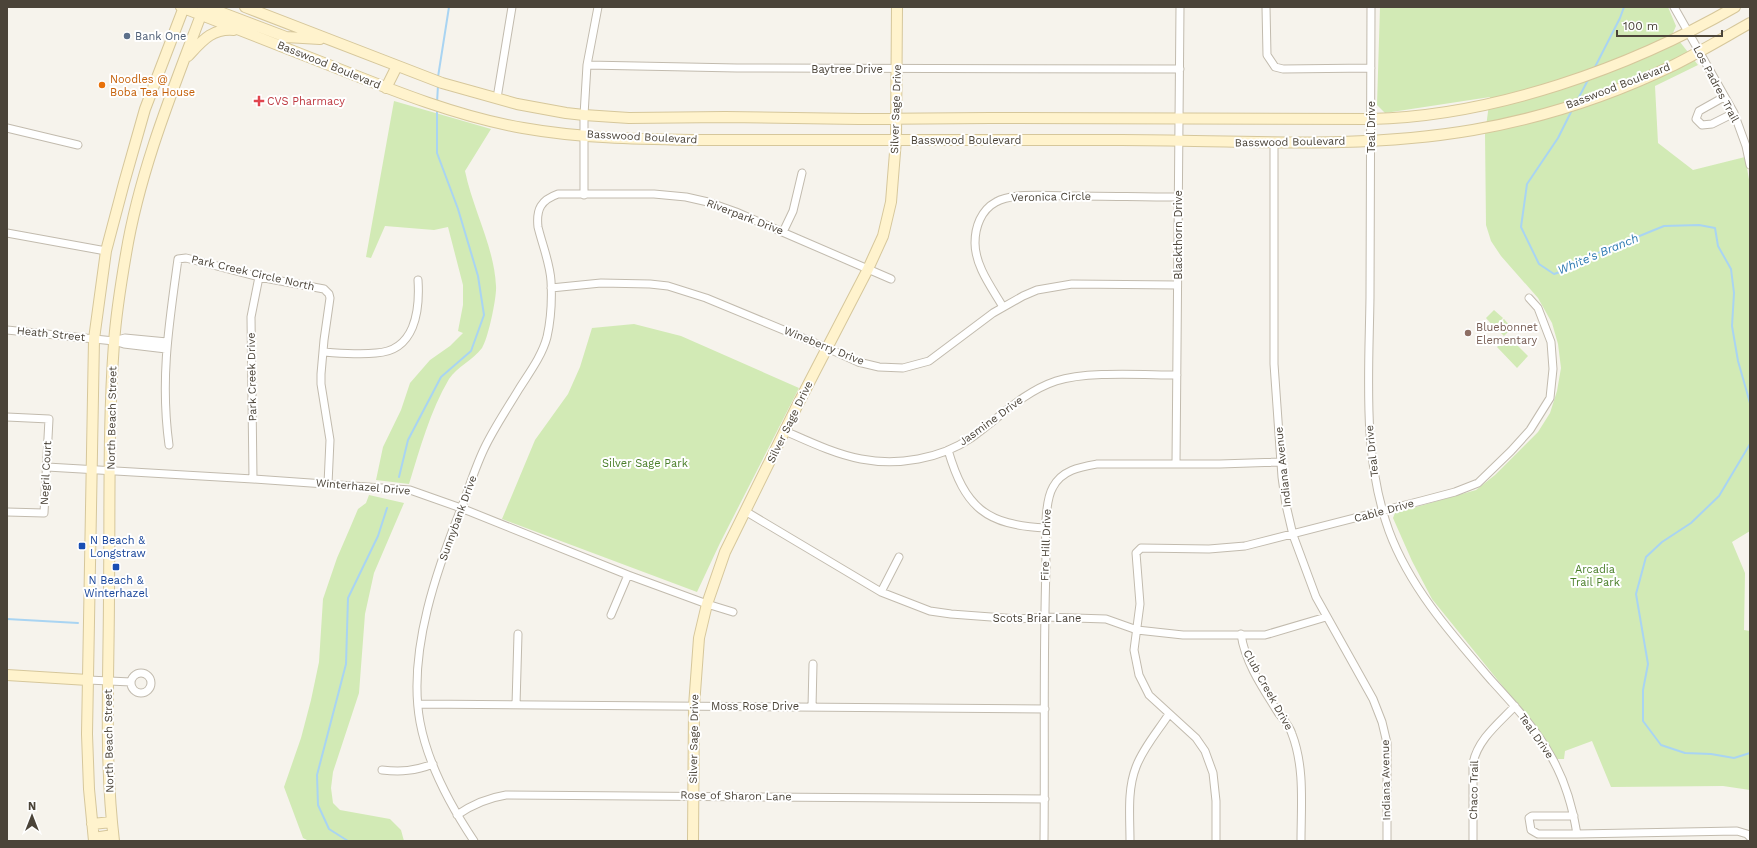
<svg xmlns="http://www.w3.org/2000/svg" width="1757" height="848" font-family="'Work Sans',sans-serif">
  <rect width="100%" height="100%" fill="#f6f3ec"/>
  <path fill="#d2eab5" d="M 1380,7 L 1668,7 L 1676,26 L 1673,33 L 1698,65 L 1655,86 L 1658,143 L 1693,170 L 1745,157 L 1750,185 L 1750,531 L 1732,542 L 1745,573 L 1744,630 L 1750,631 L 1750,790 L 1723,786 L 1611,787 L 1592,741 L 1565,751 L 1564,759 L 1557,759 L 1539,731 L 1432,599 L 1412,561 L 1393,518 L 1395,513 L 1476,490 L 1495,475 L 1538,432 L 1550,413 L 1557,391 L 1561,368 L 1558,344 L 1552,323 L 1538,298 L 1501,256 L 1491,241 L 1486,225 L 1485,134 L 1490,97 L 1385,113 L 1377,105 Z
    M 394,101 L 491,129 L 465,171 C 473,210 494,246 496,286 C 497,297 488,339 482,348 C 473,360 457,367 449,379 C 430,411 420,449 409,484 L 376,480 L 383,447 L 401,410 L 410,383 L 430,360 L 450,346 L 463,333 L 458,331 L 463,305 L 463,285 L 448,227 L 434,230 L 385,226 L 371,258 L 366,257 Z
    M 1494,310 L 1503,318 L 1494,327 L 1486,318 Z
    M 1504,319 L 1512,328 L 1504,336 L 1495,327 Z
    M 634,324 L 681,336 L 799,388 L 720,543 L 697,592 L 502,519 L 535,440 L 568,394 L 580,367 L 592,328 Z
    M 1508,336 L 1528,356 L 1517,368 L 1497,347 Z
    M 369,495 L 404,503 L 374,573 L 365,614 L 359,693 L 333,772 L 331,788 L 333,803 L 340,810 L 390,819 L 401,830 L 404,841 L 309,841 L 303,838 L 284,787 L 301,738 L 311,700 L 319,662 L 323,599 L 337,558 L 350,528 L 358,509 L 366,503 Z"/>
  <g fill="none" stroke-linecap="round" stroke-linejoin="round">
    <path stroke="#a9d4f2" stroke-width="2" d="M 1594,69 L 1620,18 L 1624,7
      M 438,77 L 449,7
      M 1578,99 L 1589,78
      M 437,103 L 438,85
      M 1572,110 L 1558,138 L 1527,184 L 1521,227 L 1539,264 L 1554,274 L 1569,269 L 1588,257 L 1664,226 L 1699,225 L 1715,228 L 1718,246 L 1731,269 L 1734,293 L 1732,326 L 1738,361 L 1750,403
      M 1750,444 L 1719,496 L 1691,523 L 1662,542 L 1646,557 L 1636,594 L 1648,664 L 1643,690 L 1643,721 L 1661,745 L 1685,753 L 1711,754 L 1734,758 L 1750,753
      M 399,477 L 408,440 L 441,377 L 471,351 L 484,315 L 478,276 L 458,209 L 437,153 L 437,109
      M 7,619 L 78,623
      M 348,841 L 329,829 L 318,805 L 317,775 L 346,664 L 348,598 L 378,536 L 387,508"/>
    <g stroke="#c2bbae" stroke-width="9">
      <path id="street" d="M 1266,7 L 1267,55 L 1275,67 L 1283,69 L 1371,68
        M 1371,7 C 1371,104 1370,200 1370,297 C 1369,375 1362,456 1389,531 C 1410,588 1453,636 1492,681 C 1514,705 1537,730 1552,758 C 1565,781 1573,809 1577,834
        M 1674,7 L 1734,113 L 1746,146 L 1750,165
        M 587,65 L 737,68 L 1180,69
        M 1724,97 L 1699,111 L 1696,119 L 1702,125 L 1712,124 L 1734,113
        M 497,98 L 512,7
        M 7,128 L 78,145
        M 1274,142 L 1274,364 L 1282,477 L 1286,505 L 1293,535 L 1316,597 L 1373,699 L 1382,722 L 1387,743 L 1387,841
        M 584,195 L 584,115 L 587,65 L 598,7
        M 783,232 L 793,211 L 802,173
        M 7,233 L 106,251
        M 551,288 L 601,283 L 650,284 L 668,286 L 706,298 L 827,348 L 858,362 L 879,367 L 903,368 L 929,361 L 993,313 L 1023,296 L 1037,290 L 1072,284 L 1177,285
        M 1003,307 C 992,288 975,266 975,243 C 975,227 981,210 996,202 C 1013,192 1053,196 1074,196 C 1109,196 1143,197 1178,197
        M 7,330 L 114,341 L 124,344 L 166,349
        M 114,341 L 125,338 L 167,342
        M 323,352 C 340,353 358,355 376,353 C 415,351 420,311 418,280
        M 7,417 L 49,419 L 44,513 L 7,512
        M 785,431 C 810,442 835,454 861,459 C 898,466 940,459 971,438 C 999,418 1023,392 1056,381 C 1087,371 1143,375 1177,375
        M 169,445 C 160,379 169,324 178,259 L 186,258 L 259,277 L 324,289 L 329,294 L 330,298 L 324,340 L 321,374 L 321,384 L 330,440 L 328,484
        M 948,450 C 965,508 986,525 1046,528
        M 1176,464 L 1180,7
        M 47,467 L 253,479 L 410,490 L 461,508 L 628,575 L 707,604 L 733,612
        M 253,479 L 251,317 L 259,277
        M 745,511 L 881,592 L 930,611 L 951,614 L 1018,619 L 1044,617 L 1106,619 L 1137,630 L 1183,635 L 1265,635 L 1326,617
        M 881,592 L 899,557
        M 611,615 L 628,575
        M 1241,634 C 1245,663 1264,690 1279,714 C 1284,720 1290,727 1292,734 C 1305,768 1301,806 1301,841
        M131 683a10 10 0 1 1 20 0a10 10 0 1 1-20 0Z
        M 88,680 L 131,682
        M 418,704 L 1045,709
        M 516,705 L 518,634
        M 812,707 L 813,664
        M 382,770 C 401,772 415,771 433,764
        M 457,815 C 473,804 487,798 506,795 L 1045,799
        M 1574,816 L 1532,816 L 1529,818 L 1531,830 L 1538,834 L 1577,834 L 1737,831 L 1747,834 L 1750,837
        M 474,841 C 450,805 428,765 420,722 C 407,651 438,566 464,501 C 470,484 476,466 484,449 C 494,428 507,409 519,389 C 529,373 542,356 547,337 C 551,319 552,299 551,281 C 550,263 542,244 538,227 C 536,209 541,200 558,194 L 654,194 L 686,197 L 708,202 L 736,212 L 891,279
        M 1044,841 C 1045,750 1043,659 1046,568 C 1046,547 1043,504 1053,487 C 1062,470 1080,467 1097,464 L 1220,464 L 1281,462
        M 1130,841 C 1130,817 1127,790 1136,767 C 1143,748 1158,731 1169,714
        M 1216,841 L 1216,801 L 1213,773 L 1205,751 L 1196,738 L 1149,695 L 1139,675 L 1134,650 L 1140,604 L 1136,553 L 1141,548 L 1209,549 L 1245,546 L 1421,501 L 1455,492 L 1478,483 L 1511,451 L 1530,430 L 1550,398 L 1553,369 L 1551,342 L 1538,308 L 1529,298
        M 1473,841 L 1473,763 C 1478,739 1499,723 1515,706"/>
    </g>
    <g stroke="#d6c79b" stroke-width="12">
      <path id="secondary" d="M 181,7 C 232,27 283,47 334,67 C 394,91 459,117 523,128 C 579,138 636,139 692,140 C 835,140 978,140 1121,140 C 1238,140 1357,150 1473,130 C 1542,118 1612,95 1674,65 C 1700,52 1725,37 1750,23
        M 207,7 L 286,37 L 320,39
        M 245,7 L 442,83 L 517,104 L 566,113 L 584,115 L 629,118 L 725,117 L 859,119 L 991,118 L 1371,119 C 1494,116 1629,68 1735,7
        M 188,56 C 202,41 212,28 234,30
        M 386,88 L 397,66
        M 7,675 L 88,680
        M 92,824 L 112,822
        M 94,838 L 113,835
        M 94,841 L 89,789 L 87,734 L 94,339 L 106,251 L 124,183 L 145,109 L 184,7
        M 114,841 C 104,758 109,674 109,590 C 110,508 108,425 114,343 C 116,314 121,283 126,254 C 140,169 174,87 204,7
        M 693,841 L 694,706 L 699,638 L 707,604 L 725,552 L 797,406 L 868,269 L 883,236 L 891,202 L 896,140 L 897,7"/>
    </g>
    <use href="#street" stroke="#fff" stroke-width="7"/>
    <use href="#secondary" stroke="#fff3cd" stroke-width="10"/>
  </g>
  <circle fill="#5c6f8a" stroke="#fff" stroke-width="1.5" cx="127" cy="36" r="4"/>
  <circle fill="#e8710a" stroke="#fff" stroke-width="1.5" cx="102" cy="85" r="4"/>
  <path fill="#e0444e" stroke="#fff" stroke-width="1.5" d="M257 95h4v4h4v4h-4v4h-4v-4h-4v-4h4z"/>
  <circle fill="#8d6e63" stroke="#fff" stroke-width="1.5" cx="1468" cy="333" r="4"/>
  <g fill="#1a4fb4" stroke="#fff" stroke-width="1.5">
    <rect x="78" y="542" width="8" height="8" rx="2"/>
    <rect x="112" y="563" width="8" height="8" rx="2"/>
  </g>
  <g text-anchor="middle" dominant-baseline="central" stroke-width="4" stroke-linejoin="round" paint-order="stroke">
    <g font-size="11" fill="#4e5e75" stroke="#fff" text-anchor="start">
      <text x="135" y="36">Bank One</text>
    </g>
    <g font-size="11" fill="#4b4439" stroke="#fff">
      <text transform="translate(329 65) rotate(22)">Basswood Boulevard</text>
      <text x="847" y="69">Baytree Drive</text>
      <text transform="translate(1716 84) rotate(62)">Los Padres Trail</text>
      <text transform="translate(1618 86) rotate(-21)">Basswood Boulevard</text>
      <text transform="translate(896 109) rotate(-88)">Silver Sage Drive</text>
      <text transform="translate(1371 127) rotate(-90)">Teal Drive</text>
      <text transform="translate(642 137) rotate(3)">Basswood Boulevard</text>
      <text x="966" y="140">Basswood Boulevard</text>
      <text transform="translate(1290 142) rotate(-1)">Basswood Boulevard</text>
      <text transform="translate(1051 197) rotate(-1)">Veronica Circle</text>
      <text transform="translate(745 217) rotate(21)">Riverpark Drive</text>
      <text transform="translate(1178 235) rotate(-90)">Blackthorn Drive</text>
      <text transform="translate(253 273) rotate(13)">Park Creek Circle North</text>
      <text transform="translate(51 334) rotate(6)">Heath Street</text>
      <text transform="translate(824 346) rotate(22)">Wineberry Drive</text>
      <text transform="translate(252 377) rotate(-91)">Park Creek Drive</text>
      <text transform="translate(112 418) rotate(-89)">North Beach Street</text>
      <text transform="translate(991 421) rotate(-36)">Jasmine Drive</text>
      <text transform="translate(790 422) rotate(-64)">Silver Sage Drive</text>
      <text transform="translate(1372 451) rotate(-96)">Teal Drive</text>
      <text transform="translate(1283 467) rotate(-96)">Indiana Avenue</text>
      <text transform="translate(46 473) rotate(-87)">Negril Court</text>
      <text transform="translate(363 487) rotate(5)">Winterhazel Drive</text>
      <text transform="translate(1384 511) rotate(-15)">Cable Drive</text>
      <text transform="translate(458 518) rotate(-70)">Sunnybank Drive</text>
      <text transform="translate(1046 545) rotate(-88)">Fire Hill Drive</text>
      <text x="1037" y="618">Scots Briar Lane</text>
      <text transform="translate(1268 690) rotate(61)">Club Creek Drive</text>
      <text x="755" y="706">Moss Rose Drive</text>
      <text transform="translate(1536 736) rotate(55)">Teal Drive</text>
      <text transform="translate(694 739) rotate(-89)">Silver Sage Drive</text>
      <text transform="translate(109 741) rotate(-91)">North Beach Street</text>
      <text transform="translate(1386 780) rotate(-91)">Indiana Avenue</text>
      <text transform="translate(1474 790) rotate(-89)">Chaco Trail</text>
      <text transform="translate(736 796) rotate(1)">Rose of Sharon Lane</text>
    </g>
    <g font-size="11" fill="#c56008" stroke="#fff" text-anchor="start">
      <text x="110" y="79">Noodles @<tspan x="110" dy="13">Boba Tea House</tspan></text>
    </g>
    <g font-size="11" fill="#be3a42" stroke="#fff" text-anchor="start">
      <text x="267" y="101">CVS Pharmacy</text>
    </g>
    <g font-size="11" fill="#785e54" stroke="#fff" text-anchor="start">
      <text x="1476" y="327">Bluebonnet<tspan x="1476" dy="13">Elementary</tspan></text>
    </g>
    <g font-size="11" fill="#4a7f2a" stroke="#fff">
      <text x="645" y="463">Silver Sage Park</text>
      <text x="1595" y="569">Arcadia<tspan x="1595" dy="13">Trail Park</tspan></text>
    </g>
    <g font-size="11" fill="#164399" stroke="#fff" text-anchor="start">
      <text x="90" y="540">N Beach &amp;<tspan x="90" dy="13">Longstraw</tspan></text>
      <text x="116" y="580" text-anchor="middle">N Beach &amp;<tspan x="116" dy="13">Winterhazel</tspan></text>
    </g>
    <g font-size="12" font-style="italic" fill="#2e7ab2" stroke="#fff">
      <text transform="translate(1598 254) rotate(-23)">White's Branch</text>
    </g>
  </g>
  <rect width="1757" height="848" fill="none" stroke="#4b4439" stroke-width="16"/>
  <g transform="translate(32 816)" stroke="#ffffff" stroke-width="3" paint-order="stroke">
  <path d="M0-3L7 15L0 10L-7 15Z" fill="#4b4439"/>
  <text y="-6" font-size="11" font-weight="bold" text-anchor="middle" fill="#4b4439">N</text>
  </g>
  <path d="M1617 30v6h105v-6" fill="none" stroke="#4b4439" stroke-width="2"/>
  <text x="1623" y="30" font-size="12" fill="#4b4439" stroke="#ffffff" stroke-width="3" paint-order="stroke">100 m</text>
</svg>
